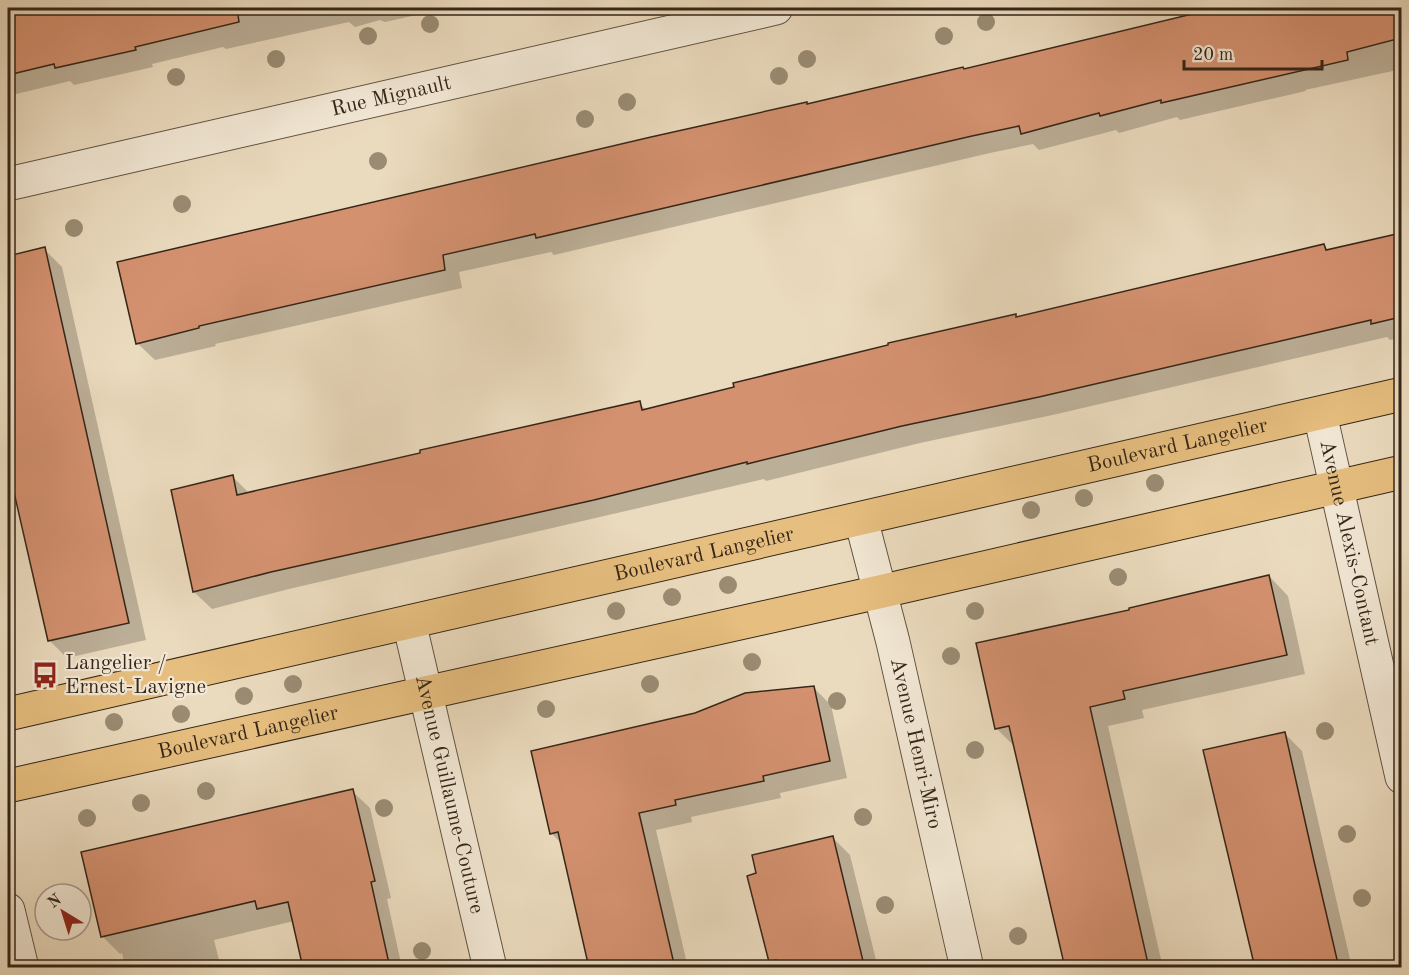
<svg xmlns="http://www.w3.org/2000/svg" width="1409" height="975" font-family="'Old Standard TT',serif">
  <rect width="100%" height="100%" fill="#ebdbbe"/>
  <filter id="stains"><feTurbulence type="fractalNoise" baseFrequency=".00333" numOctaves="4"/><feColorMatrix values="0 0 0 0 .2 0 0 0 0 .09 0 0 0 0 .02 0 0 0 .5 -.17"/></filter>
  <radialGradient id="worn" r=".72"><stop offset=".6" stop-color="#630" stop-opacity="0"/><stop offset="1" stop-color="#630" stop-opacity=".3"/></radialGradient>
  <path fill="#0003" d="M 8,8 L 448,8 L 385,22 L 380,20 L 355,27 L 349,22 L 226,49 L 223,47 L 152,64 L 153,67 L 74,85 L 70,81 L 8,96 Z
    M 1224,8 L 1402,8 L 1402,69 L 1305,90 L 1306,91 L 1180,120 L 1177,117 L 1119,133 L 1116,130 L 1039,150 L 1033,144 L 990,153 L 554,255 L 551,252 L 459,272 L 462,288 L 215,344 L 216,346 L 155,360 L 137,343 L 808,105 L 965,70 Z
    M 1402,234 L 1402,338 L 1390,340 L 1387,337 L 1057,414 L 920,443 L 766,481 L 764,479 L 289,589 L 212,609 L 194,592 L 232,476 L 250,494 L 639,403 L 647,411 L 1015,316 L 1018,318 L 1324,245 L 1329,251 Z
    M 44,249 L 62,267 L 146,640 L 67,658 L 49,640 L 8,461 L 8,258 Z
    M 1269,576 L 1288,596 L 1305,674 L 1142,710 L 1144,718 L 1108,726 L 1163,968 L 1067,968 L 1015,747 L 996,728 L 1131,611 Z
    M 814,688 L 831,705 L 847,778 L 780,793 L 781,798 L 691,817 L 692,822 L 656,830 L 688,968 L 590,968 L 562,844 L 551,833 Z
    M 1285,734 L 1302,751 L 1352,968 L 1255,968 Z
    M 352,791 L 370,808 L 391,898 L 387,899 L 402,968 L 305,968 L 294,921 L 214,940 L 221,968 L 125,968 L 122,953 L 120,954 L 102,936 Z
    M 833,838 L 850,855 L 878,968 L 777,968 L 771,961 Z"/>
  <path fill="#d49170" stroke="#352618" stroke-width="1.5" d="M 8,8 L 237,8 L 239,22 L 135,47 L 136,50 L 55,68 L 54,64 L 8,75 Z
    M 1217,8 L 1401,8 L 1401,38 L 1347,52 L 1348,60 L 1161,103 L 1161,100 L 1100,116 L 1099,113 L 1021,134 L 1019,126 L 972,136 L 536,238 L 535,234 L 443,255 L 445,270 L 199,326 L 199,328 L 136,344 L 117,262 L 651,137 L 807,102 L 807,104 L 963,67 L 964,69 Z
    M 1401,233 L 1401,317 L 1371,324 L 1371,320 L 1039,397 L 902,426 L 747,464 L 747,462 L 594,500 L 271,572 L 193,592 L 171,490 L 233,475 L 237,495 L 420,453 L 420,450 L 640,401 L 642,410 L 734,387 L 733,383 L 888,345 L 888,343 L 1016,314 L 1016,317 L 1324,244 L 1326,250 Z
    M 45,247 L 129,623 L 48,641 L 8,466 L 8,256 Z
    M 1269,575 L 1287,655 L 1123,691 L 1125,699 L 1090,707 L 1149,968 L 1065,968 L 1009,726 L 995,729 L 976,643 L 1129,610 L 1129,608 Z
    M 814,686 L 830,761 L 763,776 L 764,781 L 675,800 L 676,805 L 639,813 L 675,968 L 589,968 L 558,832 L 550,834 L 531,751 L 695,713 L 745,693 Z
    M 1285,732 L 1314,861 L 1339,968 L 1255,968 L 1203,750 Z
    M 353,789 L 375,881 L 371,882 L 390,968 L 303,968 L 288,902 L 257,909 L 255,901 L 101,937 L 81,852 Z
    M 833,836 L 863,961 L 835,968 L 778,968 L 776,960 L 769,962 L 747,876 L 756,873 L 752,855 Z"/>
  <g fill="none" stroke-linecap="round" stroke-linejoin="round">
    <g stroke="#625342" stroke-width="35">
      <g id="minor">
        <path id="s1" d="M 8,184 L 776,8"/>
        <path id="s2" d="M 1320,414 L 1402,777"/>
        <path id="s3" d="M 861,519 L 893,642 L 967,968"/>
        <path id="s4" d="M 409,622 L 490,968"/>
        <path d="M 8,910 L 22,968"/>
      </g>
    </g>
    <g stroke="#352618" stroke-width="35">
      <g id="major">
        <path id="s5" d="M 8,714 L 1402,394"/>
        <path id="s6" d="M 8,786 L 879,592 L 1402,472"/>
      </g>
    </g>
    <use href="#minor" stroke="#f2e8d5" stroke-width="33"/>
    <use href="#major" stroke="#e6be7f" stroke-width="33"/>
  </g>
  <g fill="#9a8c73">
    <circle cx="986" cy="22" r="9"/>
    <circle cx="430" cy="24" r="9"/>
    <circle cx="368" cy="36" r="9"/>
    <circle cx="944" cy="36" r="9"/>
    <circle cx="276" cy="59" r="9"/>
    <circle cx="807" cy="59" r="9"/>
    <circle cx="779" cy="76" r="9"/>
    <circle cx="176" cy="77" r="9"/>
    <circle cx="627" cy="102" r="9"/>
    <circle cx="585" cy="119" r="9"/>
    <circle cx="378" cy="161" r="9"/>
    <circle cx="182" cy="204" r="9"/>
    <circle cx="74" cy="228" r="9"/>
    <circle cx="1155" cy="483" r="9"/>
    <circle cx="1084" cy="498" r="9"/>
    <circle cx="1031" cy="510" r="9"/>
    <circle cx="1118" cy="577" r="9"/>
    <circle cx="728" cy="585" r="9"/>
    <circle cx="672" cy="597" r="9"/>
    <circle cx="616" cy="611" r="9"/>
    <circle cx="975" cy="611" r="9"/>
    <circle cx="951" cy="656" r="9"/>
    <circle cx="752" cy="662" r="9"/>
    <circle cx="293" cy="684" r="9"/>
    <circle cx="650" cy="684" r="9"/>
    <circle cx="244" cy="696" r="9"/>
    <circle cx="837" cy="701" r="9"/>
    <circle cx="546" cy="709" r="9"/>
    <circle cx="181" cy="714" r="9"/>
    <circle cx="114" cy="722" r="9"/>
    <circle cx="1325" cy="731" r="9"/>
    <circle cx="975" cy="750" r="9"/>
    <circle cx="206" cy="791" r="9"/>
    <circle cx="141" cy="803" r="9"/>
    <circle cx="384" cy="808" r="9"/>
    <circle cx="863" cy="817" r="9"/>
    <circle cx="87" cy="818" r="9"/>
    <circle cx="1347" cy="834" r="9"/>
    <circle cx="1362" cy="898" r="9"/>
    <circle cx="885" cy="905" r="9"/>
    <circle cx="1018" cy="936" r="9"/>
    <circle cx="422" cy="951" r="9"/>
  </g>
  <defs>
    <g id="bus-bare" transform="scale(2.07)"><path d="M-5-6H5V4H4V6H2V4H-2V6H-4V4H-5ZM-3.5-4V0h7V-4ZM-3.5 1.2v1.5H-2V1.2ZM2 1.2v1.5H3.5V1.2Z" fill="#8f2418" stroke="#f2e8d5" stroke-width="2.5" paint-order="stroke"/></g>
  </defs>
  <g fill-rule="evenodd">
    <use href="#bus-bare" x="45" y="675"/>
  </g>
  <g text-anchor="middle" dominant-baseline="central" stroke-width="4.5" stroke-linejoin="round" paint-order="stroke">
    <g font-size="21" fill="#352618" stroke="#f2e8d5">
      <text stroke="none"><textPath href="#s1" startOffset="393">Rue Mignault</textPath></text>
      <text stroke="none"><textPath href="#s5" startOffset="1200">Boulevard Langelier</textPath></text>
      <text stroke="none"><textPath href="#s2" startOffset="132">Avenue Alexis-Contant</textPath></text>
      <text stroke="none"><textPath href="#s5" startOffset="714">Boulevard Langelier</textPath></text>
      <text stroke="none"><textPath href="#s6" startOffset="246">Boulevard Langelier</textPath></text>
      <text stroke="none"><textPath href="#s3" startOffset="231">Avenue Henri-Miro</textPath></text>
      <text stroke="none"><textPath href="#s4" startOffset="177">Avenue Guillaume-Couture</textPath></text>
    </g>
    <g font-size="21" fill="#352618" stroke="#f2e8d5" text-anchor="start">
      <text x="65" y="663">Langelier /<tspan x="65" dy="24">Ernest-Lavigne</tspan></text>
    </g>
  </g>
  <rect width="1409" height="975" fill="none" stroke="#ebdbbe" stroke-width="30"/>
  <rect x="9" y="9" width="1391" height="957" fill="none" stroke="#352618" stroke-width="3"/>
  <rect x="15" y="15" width="1379" height="945" fill="none" stroke="#352618" stroke-width="1.5"/>
  <g transform="translate(63 912) rotate(322)"><circle r="28" fill="#f2e8d5" stroke="#a69a89" stroke-width="1.5"/>
  <path d="M0-4.5L10 22L0 15L-10 22Z" fill="#8f2418"/>
  <text y="-9" font-size="16" font-weight="bold" text-anchor="middle" fill="#352618">N</text>
  </g>
  <path d="M1184 60v9h138v-9" fill="none" stroke="#352618" stroke-width="3"/>
  <text x="1193" y="60" font-size="18" fill="#352618" stroke="#f2e8d5" stroke-width="4.5" paint-order="stroke">20 m</text>
  <rect width="100%" height="100%" filter="url(#stains)"/>
  <rect width="100%" height="100%" fill="url(#worn)"/>
</svg>
